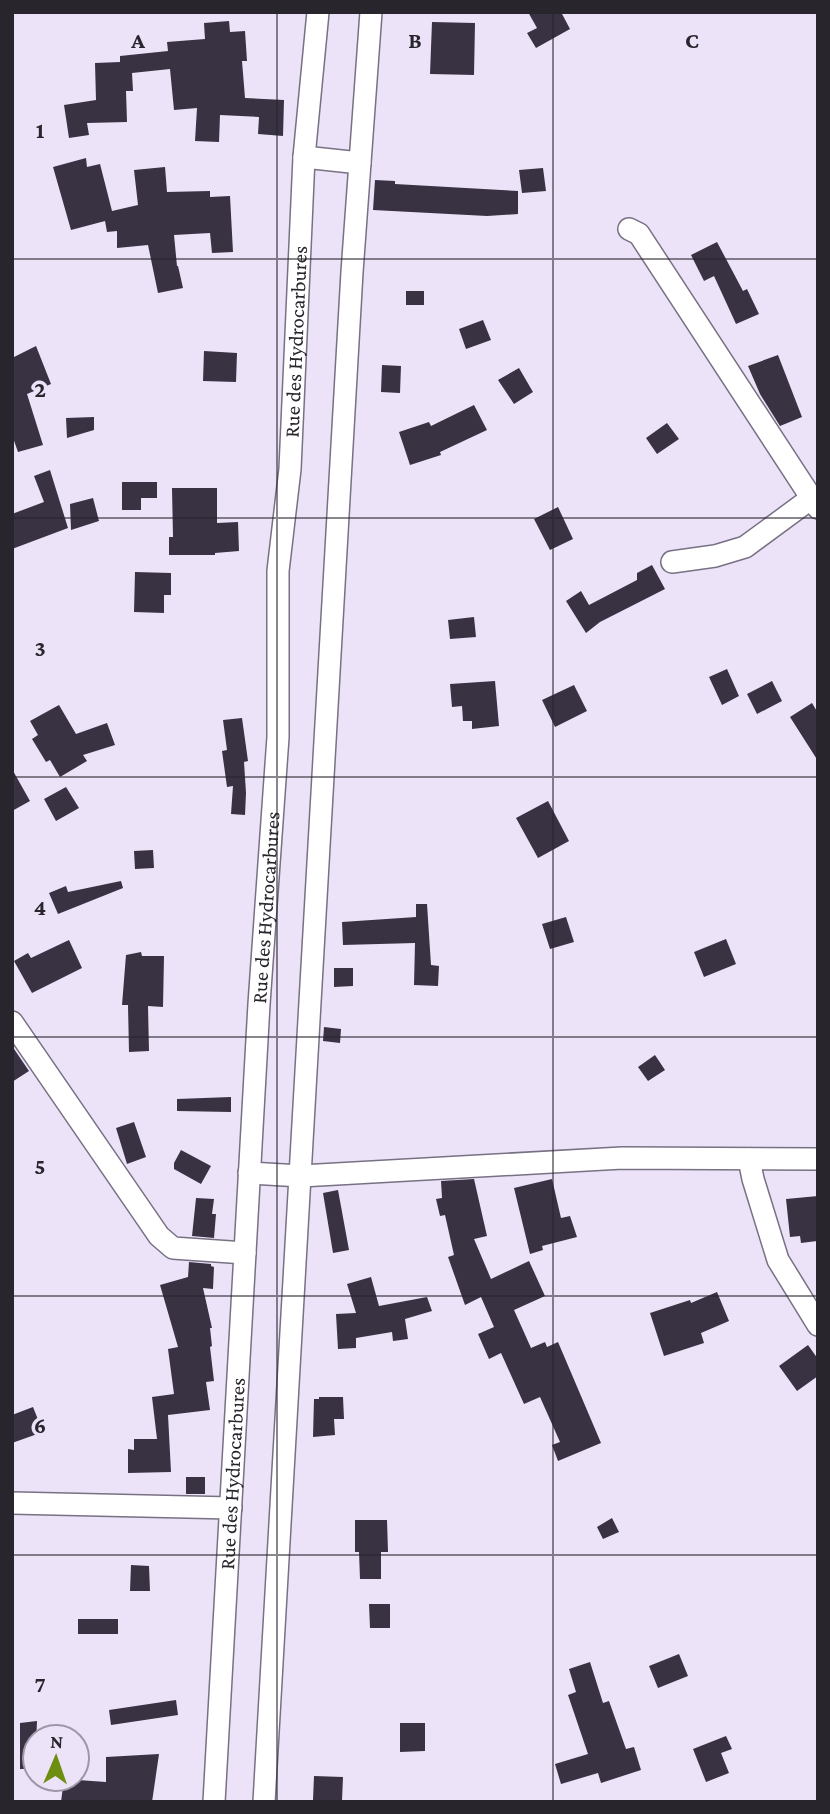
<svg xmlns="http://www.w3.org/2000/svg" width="830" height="1814" font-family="'Crimson Pro',serif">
  <rect width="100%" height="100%" fill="#ece3f9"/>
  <path fill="#393243" d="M 528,12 L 561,12 L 570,29 L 536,48 L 527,33 L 537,28 Z
    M 229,21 L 230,32 L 245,31 L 247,61 L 242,61 L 245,98 L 284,100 L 283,136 L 258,134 L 259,117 L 220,115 L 219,142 L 195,141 L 197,108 L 174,110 L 170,69 L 132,73 L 133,91 L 126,91 L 127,122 L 87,123 L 89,135 L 69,138 L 64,105 L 96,100 L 95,63 L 120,62 L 120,56 L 168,51 L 167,42 L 205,39 L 204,23 Z
    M 432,22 L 475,23 L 474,75 L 430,74 Z
    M 86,158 L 87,167 L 100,164 L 112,211 L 138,205 L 134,170 L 165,167 L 167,192 L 210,191 L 210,197 L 230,196 L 233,252 L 212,253 L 210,233 L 174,235 L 177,266 L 178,266 L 183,288 L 158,293 L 148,245 L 117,248 L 117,231 L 107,232 L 105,221 L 71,230 L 53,167 Z
    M 543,168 L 546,191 L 522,193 L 519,170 Z
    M 375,180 L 395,181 L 395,184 L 518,191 L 518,214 L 487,216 L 373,210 Z
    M 717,242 L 743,291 L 747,289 L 759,314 L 736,324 L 714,276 L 704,281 L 691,255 Z
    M 406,291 L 424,291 L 424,305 L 406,305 Z
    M 483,320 L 491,340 L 466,349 L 459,329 Z
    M 36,346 L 51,384 L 27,394 L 43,445 L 18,452 L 12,435 L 12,358 Z
    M 204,351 L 237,353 L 236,382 L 203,381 Z
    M 778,355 L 802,417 L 780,426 L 760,394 L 748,366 Z
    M 382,365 L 401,366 L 400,393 L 381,392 Z
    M 519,368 L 533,392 L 514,404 L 498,380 Z
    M 474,405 L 487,430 L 440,452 L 441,455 L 410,465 L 399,432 L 429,422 L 431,426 Z
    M 94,417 L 94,430 L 67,438 L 66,418 Z
    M 667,423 L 679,439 L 657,454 L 646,438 Z
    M 50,470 L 68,528 L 12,549 L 12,514 L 44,502 L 34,476 Z
    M 122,482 L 157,482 L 157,498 L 141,498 L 141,510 L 122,510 Z
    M 172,488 L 217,488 L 217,523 L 238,522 L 239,551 L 215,553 L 215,555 L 169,555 L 169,537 L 173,537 Z
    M 93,498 L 99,521 L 71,530 L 70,504 Z
    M 558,507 L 573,539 L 550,550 L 534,519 Z
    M 652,565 L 665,589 L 600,622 L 586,633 L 566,601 L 581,591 L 589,605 L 637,580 L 637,573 Z
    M 135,572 L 171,573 L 171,595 L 164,595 L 164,613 L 134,612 Z
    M 474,617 L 476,637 L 450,639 L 448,620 Z
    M 727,669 L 739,696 L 722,705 L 709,677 Z
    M 495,681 L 499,726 L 472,729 L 472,721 L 463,721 L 462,706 L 452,707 L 450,684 Z
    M 772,681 L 782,701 L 757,714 L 747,694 Z
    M 574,685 L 587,711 L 555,727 L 542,700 Z
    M 812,703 L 818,713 L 818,761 L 790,717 Z
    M 59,705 L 76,734 L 107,723 L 115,745 L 83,755 L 87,761 L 60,777 L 50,760 L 46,762 L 32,739 L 38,735 L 30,721 Z
    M 242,718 L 248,761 L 244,762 L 246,793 L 245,815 L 231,814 L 233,786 L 227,787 L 222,751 L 227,750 L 223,720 Z
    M 12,769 L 30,801 L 12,811 Z
    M 66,787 L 79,808 L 56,821 L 44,799 Z
    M 548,801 L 569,841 L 538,858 L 516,818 Z
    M 153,850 L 154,868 L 135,869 L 134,851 Z
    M 121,881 L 123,888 L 58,914 L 49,893 L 66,886 L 68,892 Z
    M 416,904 L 427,904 L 431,965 L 439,966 L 438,986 L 414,985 L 415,943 L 343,945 L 342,922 L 416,917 Z
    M 566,917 L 574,942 L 550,949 L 542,924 Z
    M 726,939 L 736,964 L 704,977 L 694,952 Z
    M 69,940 L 82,968 L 32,993 L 14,961 L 28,953 L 31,958 Z
    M 141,952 L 142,956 L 164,956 L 163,1007 L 148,1006 L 149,1051 L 129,1052 L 128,1005 L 122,1005 L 126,955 Z
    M 334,968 L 353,968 L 353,986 L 334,987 Z
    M 324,1027 L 341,1029 L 340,1043 L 323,1041 Z
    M 12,1046 L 29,1071 L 12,1082 Z
    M 655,1055 L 665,1070 L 648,1081 L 638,1067 Z
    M 231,1097 L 231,1112 L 177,1111 L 177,1099 Z
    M 134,1122 L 146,1157 L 127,1164 L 116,1128 Z
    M 181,1150 L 211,1166 L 201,1184 L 174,1169 L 174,1163 Z
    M 474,1179 L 487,1236 L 474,1239 L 491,1279 L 529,1261 L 545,1296 L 514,1310 L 531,1348 L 545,1342 L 547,1347 L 558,1342 L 601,1443 L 558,1461 L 552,1445 L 560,1442 L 540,1397 L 524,1404 L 501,1353 L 489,1359 L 478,1334 L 494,1327 L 481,1297 L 465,1305 L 448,1257 L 454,1255 L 445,1215 L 440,1216 L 436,1199 L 442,1198 L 441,1181 Z
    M 552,1179 L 561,1218 L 570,1216 L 577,1237 L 542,1246 L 543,1250 L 530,1254 L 514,1188 Z
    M 338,1190 L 349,1250 L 333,1253 L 323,1193 Z
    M 818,1196 L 817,1241 L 801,1243 L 800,1236 L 790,1237 L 786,1199 Z
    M 196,1198 L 214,1199 L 212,1214 L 216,1214 L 214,1238 L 192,1236 Z
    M 189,1262 L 211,1264 L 211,1266 L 214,1267 L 213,1289 L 203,1288 L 212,1328 L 210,1328 L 212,1346 L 210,1347 L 214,1381 L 206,1382 L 210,1410 L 168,1415 L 171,1472 L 128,1473 L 128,1449 L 134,1450 L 134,1439 L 157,1439 L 152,1397 L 174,1394 L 168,1349 L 178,1347 L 160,1285 L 188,1277 Z
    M 371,1277 L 379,1306 L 427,1297 L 432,1311 L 405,1319 L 408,1339 L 393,1341 L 392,1332 L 356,1338 L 356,1348 L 338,1349 L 336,1314 L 356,1313 L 347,1284 Z
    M 717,1292 L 729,1321 L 701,1333 L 704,1343 L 664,1356 L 650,1313 L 690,1300 L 691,1303 Z
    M 808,1345 L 818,1359 L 818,1376 L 797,1391 L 779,1366 Z
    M 319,1397 L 343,1397 L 344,1419 L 334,1419 L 335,1435 L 313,1437 L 314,1399 L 319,1399 Z
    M 33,1407 L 43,1432 L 12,1443 L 12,1415 Z
    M 186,1477 L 205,1477 L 205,1494 L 186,1494 Z
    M 612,1518 L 619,1532 L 603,1539 L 597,1527 Z
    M 355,1520 L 387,1520 L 388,1552 L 381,1552 L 381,1579 L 360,1579 L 359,1552 L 355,1552 Z
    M 131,1565 L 149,1566 L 150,1591 L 130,1591 Z
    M 369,1604 L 390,1604 L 390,1628 L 370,1628 Z
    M 78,1619 L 118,1619 L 118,1634 L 78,1634 Z
    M 679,1654 L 688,1676 L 658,1688 L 649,1666 Z
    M 590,1662 L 603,1703 L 609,1701 L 626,1749 L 634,1747 L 641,1770 L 601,1783 L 598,1773 L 561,1784 L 555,1764 L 588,1754 L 568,1695 L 576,1692 L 569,1669 Z
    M 176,1700 L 178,1715 L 111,1725 L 109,1710 Z
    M 37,1721 L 35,1769 L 20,1769 L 20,1723 Z
    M 400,1723 L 425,1723 L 425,1751 L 400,1752 Z
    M 726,1736 L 732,1749 L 721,1753 L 729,1773 L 706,1782 L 693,1749 Z
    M 159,1754 L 152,1802 L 61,1802 L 64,1779 L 106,1782 L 106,1757 Z
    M 314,1776 L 343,1777 L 342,1801 L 313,1800 Z"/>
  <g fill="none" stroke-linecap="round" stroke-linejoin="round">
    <g stroke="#787083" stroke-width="24">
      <g id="minor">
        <path d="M 304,157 L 360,163"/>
        <path d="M 629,229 L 639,234 L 818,508"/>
        <path d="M 672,562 L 715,556 L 745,547 L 813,497"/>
        <path d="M 12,1022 L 159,1236 L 173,1248 L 245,1253"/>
        <path d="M 749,1159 L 753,1179 L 778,1260 L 818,1325"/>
        <path d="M 249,1173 L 301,1176 L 622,1158 L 818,1159"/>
        <path d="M 12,1503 L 231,1508"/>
        <path id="s1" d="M 214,1802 L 259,1004 L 278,737 L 278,571 L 290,469 L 304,157 L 318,12"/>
        <path d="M 264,1802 L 352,272 L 371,12"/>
      </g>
    </g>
    <use href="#minor" stroke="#fff" stroke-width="21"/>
  </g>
  <path fill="none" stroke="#28252d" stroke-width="2" stroke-opacity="0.55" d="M 277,12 L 277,1802M 553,12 L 553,1802M 12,259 L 818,259M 12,518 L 818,518M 12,777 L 818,777M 12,1037 L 818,1037M 12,1296 L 818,1296M 12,1555 L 818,1555"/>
  <g text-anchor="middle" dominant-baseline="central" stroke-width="7" stroke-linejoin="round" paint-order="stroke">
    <g font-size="21" fill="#28252d" stroke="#ece3f9">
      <text stroke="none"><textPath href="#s1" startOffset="1463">Rue des Hydrocarbures</textPath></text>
      <text stroke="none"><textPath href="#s1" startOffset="896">Rue des Hydrocarbures</textPath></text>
      <text stroke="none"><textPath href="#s1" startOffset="329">Rue des Hydrocarbures</textPath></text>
    </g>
  </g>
  <g font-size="23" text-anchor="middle" font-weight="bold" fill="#28252d" stroke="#ece3f9" stroke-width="7" stroke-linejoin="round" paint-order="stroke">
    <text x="138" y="48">A</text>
    <text x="415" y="48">B</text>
    <text x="692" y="48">C</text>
    <text x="40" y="138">1</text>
    <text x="40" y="397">2</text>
    <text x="40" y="656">3</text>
    <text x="40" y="915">4</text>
    <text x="40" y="1174">5</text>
    <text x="40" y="1433">6</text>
    <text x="40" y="1692">7</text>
  </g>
  <rect width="830" height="1814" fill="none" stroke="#28252d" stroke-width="28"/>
  <g transform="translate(56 1758) rotate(2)"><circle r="33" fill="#ece3f9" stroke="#9e97a7" stroke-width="2"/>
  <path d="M0-5L12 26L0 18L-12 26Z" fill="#6e8e11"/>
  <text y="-10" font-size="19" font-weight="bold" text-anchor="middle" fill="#28252d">N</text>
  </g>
</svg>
